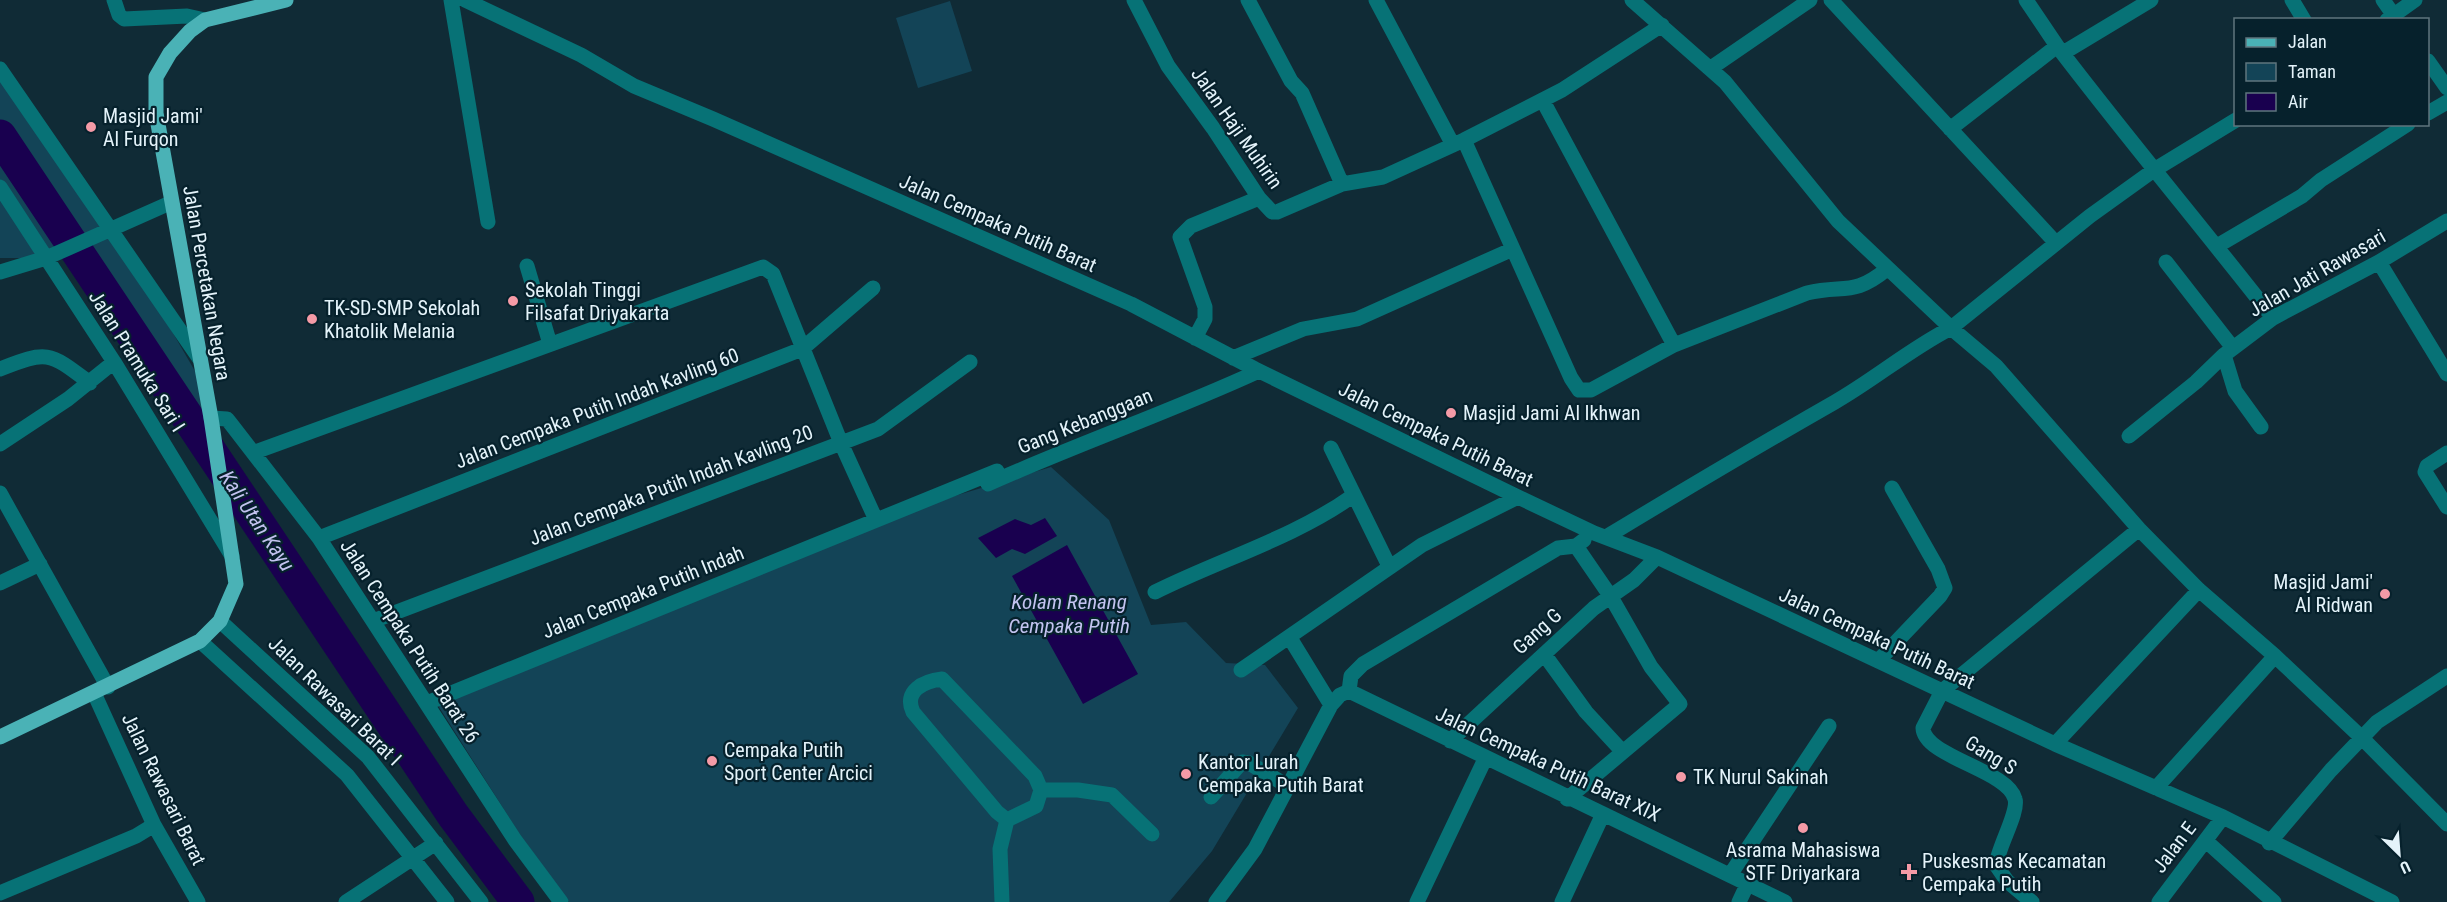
<svg xmlns="http://www.w3.org/2000/svg" width="2447" height="902" font-family="'Roboto Condensed',sans-serif">
  <rect width="100%" height="100%" fill="#102b36"/>
  <path fill="#134457" d="M 950,1 L 972,71 L 918,88 L 896,18 Z
    M 0,69 L 140,276 L 203,385 L 216,463 L 71,245 L 46,258 L 0,258 Z
    M 1051,467 L 1109,520 L 1151,625 L 1186,622 L 1226,663 L 1265,665 L 1298,708 L 1212,851 L 1169,902 L 569,902 L 519,833 L 437,704 L 931,503 Z"/>
  <path fill="#19004f" d="M 1045,518 L 1057,536 L 1025,554 L 1012,549 L 996,558 L 978,538 L 1015,519 L 1031,525 Z
    M 1067,545 L 1138,674 L 1083,704 L 1012,576 Z"/>
  <g fill="none" stroke-linecap="round" stroke-linejoin="round">
    <path stroke="#19004f" stroke-width="33" d="M 0,136 L 453,815 L 518,902"/>
    <path stroke="#077276" stroke-width="15" d="M 114,0 L 119,15 L 124,19 L 187,16 L 205,20
      M 451,0 L 488,222
      M 465,0 L 581,55 L 634,86 L 713,119 L 1131,304 L 1255,369 L 1518,497 L 1594,533 L 1657,557 L 2055,744 L 2223,817 L 2392,902
      M 1134,0 L 1168,66 L 1213,128 L 1259,198 L 1272,212 L 1277,212 L 1342,184 L 1383,177 L 1464,140 L 1562,90 L 1662,25
      M 1248,0 L 1291,81 L 1302,93 L 1342,184
      M 1376,0 L 1453,145
      M 1632,0 L 1725,82 L 1838,221 L 1951,328 L 2090,216 L 2154,170 L 2236,120
      M 1831,0 L 2056,243
      M 2292,0 L 2304,20
      M 2383,0 L 2397,20
      M 2387,20 L 2415,0
      M 2057,46 C 2127,138 2202,227 2273,318
      M 2063,53 L 2151,0
      M 2428,61 L 2447,88
      M 1711,68 L 1810,0
      M 0,69 L 199,358
      M 1543,101 L 1674,345
      M 2428,113 L 2447,102
      M 1950,129 L 2057,46 L 2026,0
      M 1464,140 L 1571,378 L 1579,390 L 1591,390 L 1674,345 L 1807,293 C 1844,284 1853,297 1887,269
      M 0,187 L 114,362 L 232,556
      M 2217,246 L 2302,196 L 2321,180 L 2408,124
      M 2166,262 L 2233,348
      M 2379,262 L 2447,374
      M 527,266 L 550,344
      M 0,272 L 46,258 L 170,203
      M 1195,338 L 1205,319 L 1205,307 L 1180,237 L 1191,226 L 1259,198
      M 2224,355 L 2235,391 L 2261,427
      M 1233,358 L 1303,329 L 1357,319 L 1513,249
      M 0,369 C 48,350 49,352 90,383
      M 211,418 L 227,419 L 231,424 L 319,538 L 515,840 L 561,902
      M 2129,436 L 2196,382 L 2224,355 L 2273,318 L 2379,262 L 2447,221
      M 0,444 L 68,399 L 114,362
      M 1331,448 L 1389,566
      M 255,452 L 763,267 L 773,274 L 841,443 L 876,520
      M 2447,453 L 2427,466 L 2425,472 L 2447,507
      M 988,484 C 1077,444 1170,412 1259,371
      M 0,493 L 108,687
      M 1606,537 C 1682,491 1758,446 1835,402 C 1875,379 1910,349 1951,328 L 1996,366 L 2139,529 L 2199,590 L 2275,656
      M 319,538 L 802,349 L 873,288
      M 0,583 L 40,564
      M 1155,592 C 1221,559 1294,538 1354,495
      M 220,621 L 368,757 L 481,902
      M 373,621 L 878,429 L 970,362
      M 1290,638 L 1331,705
      M 200,641 L 347,775 L 447,902
      M 1544,654 L 1586,712 L 1622,751
      M 1879,660 L 1940,596 L 1945,588 L 1938,569 L 1892,488
      M 1241,670 L 1422,545 L 1518,497
      M 942,679 L 1035,776 L 1041,790 L 1036,806 L 1007,820 L 997,812 L 913,712 C 903,691 924,681 942,679 Z
      M 1349,691 L 1785,902
      M 1349,691 L 1351,676 L 1363,664 L 1558,548 L 1576,546 L 1584,540
      M 94,693 L 154,825 L 198,902
      M 427,703 L 997,471
      M 1450,741 L 1594,608 L 1634,580 L 1657,557
      M 2055,744 L 2199,590
      M 2156,788 L 2275,656 L 2362,738 L 2447,824
      M 1041,790 L 1078,790 L 1112,795 L 1152,834
      M 1211,797 L 1242,762 L 1249,763 L 1289,787
      M 1567,799 L 1680,704 L 1651,667 L 1611,597 L 1576,546
      M 2206,841 L 2274,902
      M 2269,843 L 2331,770 L 2377,722 L 2447,676
      M 1730,875 L 1829,726
      M 0,893 L 136,836 L 154,825
      M 346,902 L 436,843
      M 1002,902 L 1000,849 L 1007,820
      M 1216,902 L 1255,849 L 1331,705 L 1340,695 L 1349,691
      M 1417,902 L 1485,759
      M 1562,902 L 1603,814
      M 1739,902 L 1747,885
      M 2032,902 L 2007,881 L 1996,865 C 1998,847 2019,812 2015,799 C 2008,770 1924,757 1923,728 L 1942,691 L 2139,529
      M 2159,902 L 2223,817"/>
    <path stroke="#4ab2b6" stroke-width="15" d="M 0,737 L 200,641 L 220,621 L 236,584 L 211,418 L 156,113 L 156,77 L 170,53 L 190,31 L 205,20 L 286,0"/>
  </g>
  <g fill="#f49aa6" stroke="#06212c" stroke-width="2">
    <circle cx="91" cy="127" r="6"/>
    <circle cx="513" cy="301" r="6"/>
    <circle cx="312" cy="319" r="6"/>
    <circle cx="1451" cy="413" r="6"/>
    <circle cx="2385" cy="594" r="6"/>
    <circle cx="712" cy="761" r="6"/>
    <circle cx="1186" cy="774" r="6"/>
    <circle cx="1681" cy="777" r="6"/>
    <circle cx="1803" cy="828" r="6"/>
    <path d="M1906 863h6v6h6v6h-6v6h-6v-6h-6v-6h6z"/>
  </g>
  <g text-anchor="middle" dominant-baseline="central" stroke-width="4.5" stroke-linejoin="round" paint-order="stroke">
    <g font-size="20" fill="#e4f3fa" stroke="#06212c" text-anchor="start">
      <text x="103" y="116">Masjid Jami'<tspan x="103" dy="23">Al Furqon</tspan></text>
      <text x="525" y="290">Sekolah Tinggi<tspan x="525" dy="23">Filsafat Driyakarta</tspan></text>
      <text x="324" y="308">TK-SD-SMP Sekolah<tspan x="324" dy="23">Khatolik Melania</tspan></text>
      <text x="1463" y="413">Masjid Jami Al Ikhwan</text>
      <text x="2373" y="582" text-anchor="end">Masjid Jami'<tspan x="2373" dy="23">Al Ridwan</tspan></text>
      <text x="724" y="750">Cempaka Putih<tspan x="724" dy="23">Sport Center Arcici</tspan></text>
      <text x="1198" y="762">Kantor Lurah<tspan x="1198" dy="23">Cempaka Putih Barat</tspan></text>
      <text x="1693" y="777">TK Nurul Sakinah</text>
      <text x="1803" y="850" text-anchor="middle">Asrama Mahasiswa<tspan x="1803" dy="23">STF Driyarkara</tspan></text>
      <text x="1922" y="861">Puskesmas Kecamatan<tspan x="1922" dy="23">Cempaka Putih</tspan></text>
    </g>
    <g font-size="20" fill="#e4f3fa" stroke="#06212c">
      <text transform="translate(1237 128) rotate(55)">Jalan Haji Muhirin</text>
      <text transform="translate(998 223) rotate(24)">Jalan Cempaka Putih Barat</text>
      <text transform="translate(2317 273) rotate(-30)">Jalan Jati Rawasari</text>
      <text transform="translate(207 283) rotate(80)">Jalan Percetakan Negara</text>
      <text transform="translate(137 361) rotate(58)">Jalan Pramuka Sari I</text>
      <text transform="translate(597 408) rotate(-21)">Jalan Cempaka Putih Indah Kavling 60</text>
      <text transform="translate(1085 421) rotate(-22)">Gang Kebanggaan</text>
      <text transform="translate(1436 434) rotate(26)">Jalan Cempaka Putih Barat</text>
      <text transform="translate(671 485) rotate(-21)">Jalan Cempaka Putih Indah Kavling 20</text>
      <text transform="translate(643 592) rotate(-22)">Jalan Cempaka Putih Indah</text>
      <text transform="translate(1537 631) rotate(-42)">Gang G</text>
      <text transform="translate(1877 638) rotate(25)">Jalan Cempaka Putih Barat</text>
      <text transform="translate(410 641) rotate(57)">Jalan Cempaka Putih Barat 26</text>
      <text transform="translate(335 701) rotate(44)">Jalan Rawasari Barat I</text>
      <text transform="translate(1991 755) rotate(31)">Gang S</text>
      <text transform="translate(1548 764) rotate(25)">Jalan Cempaka Putih Barat XIX</text>
      <text transform="translate(164 789) rotate(64)">Jalan Rawasari Barat</text>
      <text transform="translate(2174 847) rotate(-53)">Jalan E</text>
    </g>
    <g font-size="21" font-style="italic" fill="#c3c3f0" stroke="#06212c">
      <text transform="translate(257 521) rotate(56)">Kali Utan Kayu</text>
      <text x="1069" y="602">Kolam Renang<tspan x="1069" dy="24">Cempaka Putih</tspan></text>
    </g>
  </g>
  <rect x="2234" y="18" width="195" height="108" fill="#06212c" stroke="#5f757e" stroke-width="1.5"/>
  <rect x="2246" y="38" width="30" height="9" fill="#4ab2b6" stroke="#5f757e" stroke-width="1.5"/>
  <text x="2288" y="48" font-size="18" fill="#e4f3fa">Jalan</text>
  <rect x="2246" y="63" width="30" height="18" fill="#134457" stroke="#5f757e" stroke-width="1.5"/>
  <text x="2288" y="78" font-size="18" fill="#e4f3fa">Taman</text>
  <rect x="2246" y="93" width="30" height="18" fill="#19004f" stroke="#5f757e" stroke-width="1.5"/>
  <text x="2288" y="108" font-size="18" fill="#e4f3fa">Air</text>
  <g transform="translate(2399 854) rotate(155)" stroke="#06212c" stroke-width="4.5" paint-order="stroke">
  <path d="M0-4.5L10 22L0 15L-10 22Z" fill="#e4f3fa"/>
  <text y="-9" font-size="16" font-weight="bold" text-anchor="middle" fill="#e4f3fa">U</text>
  </g>
</svg>
